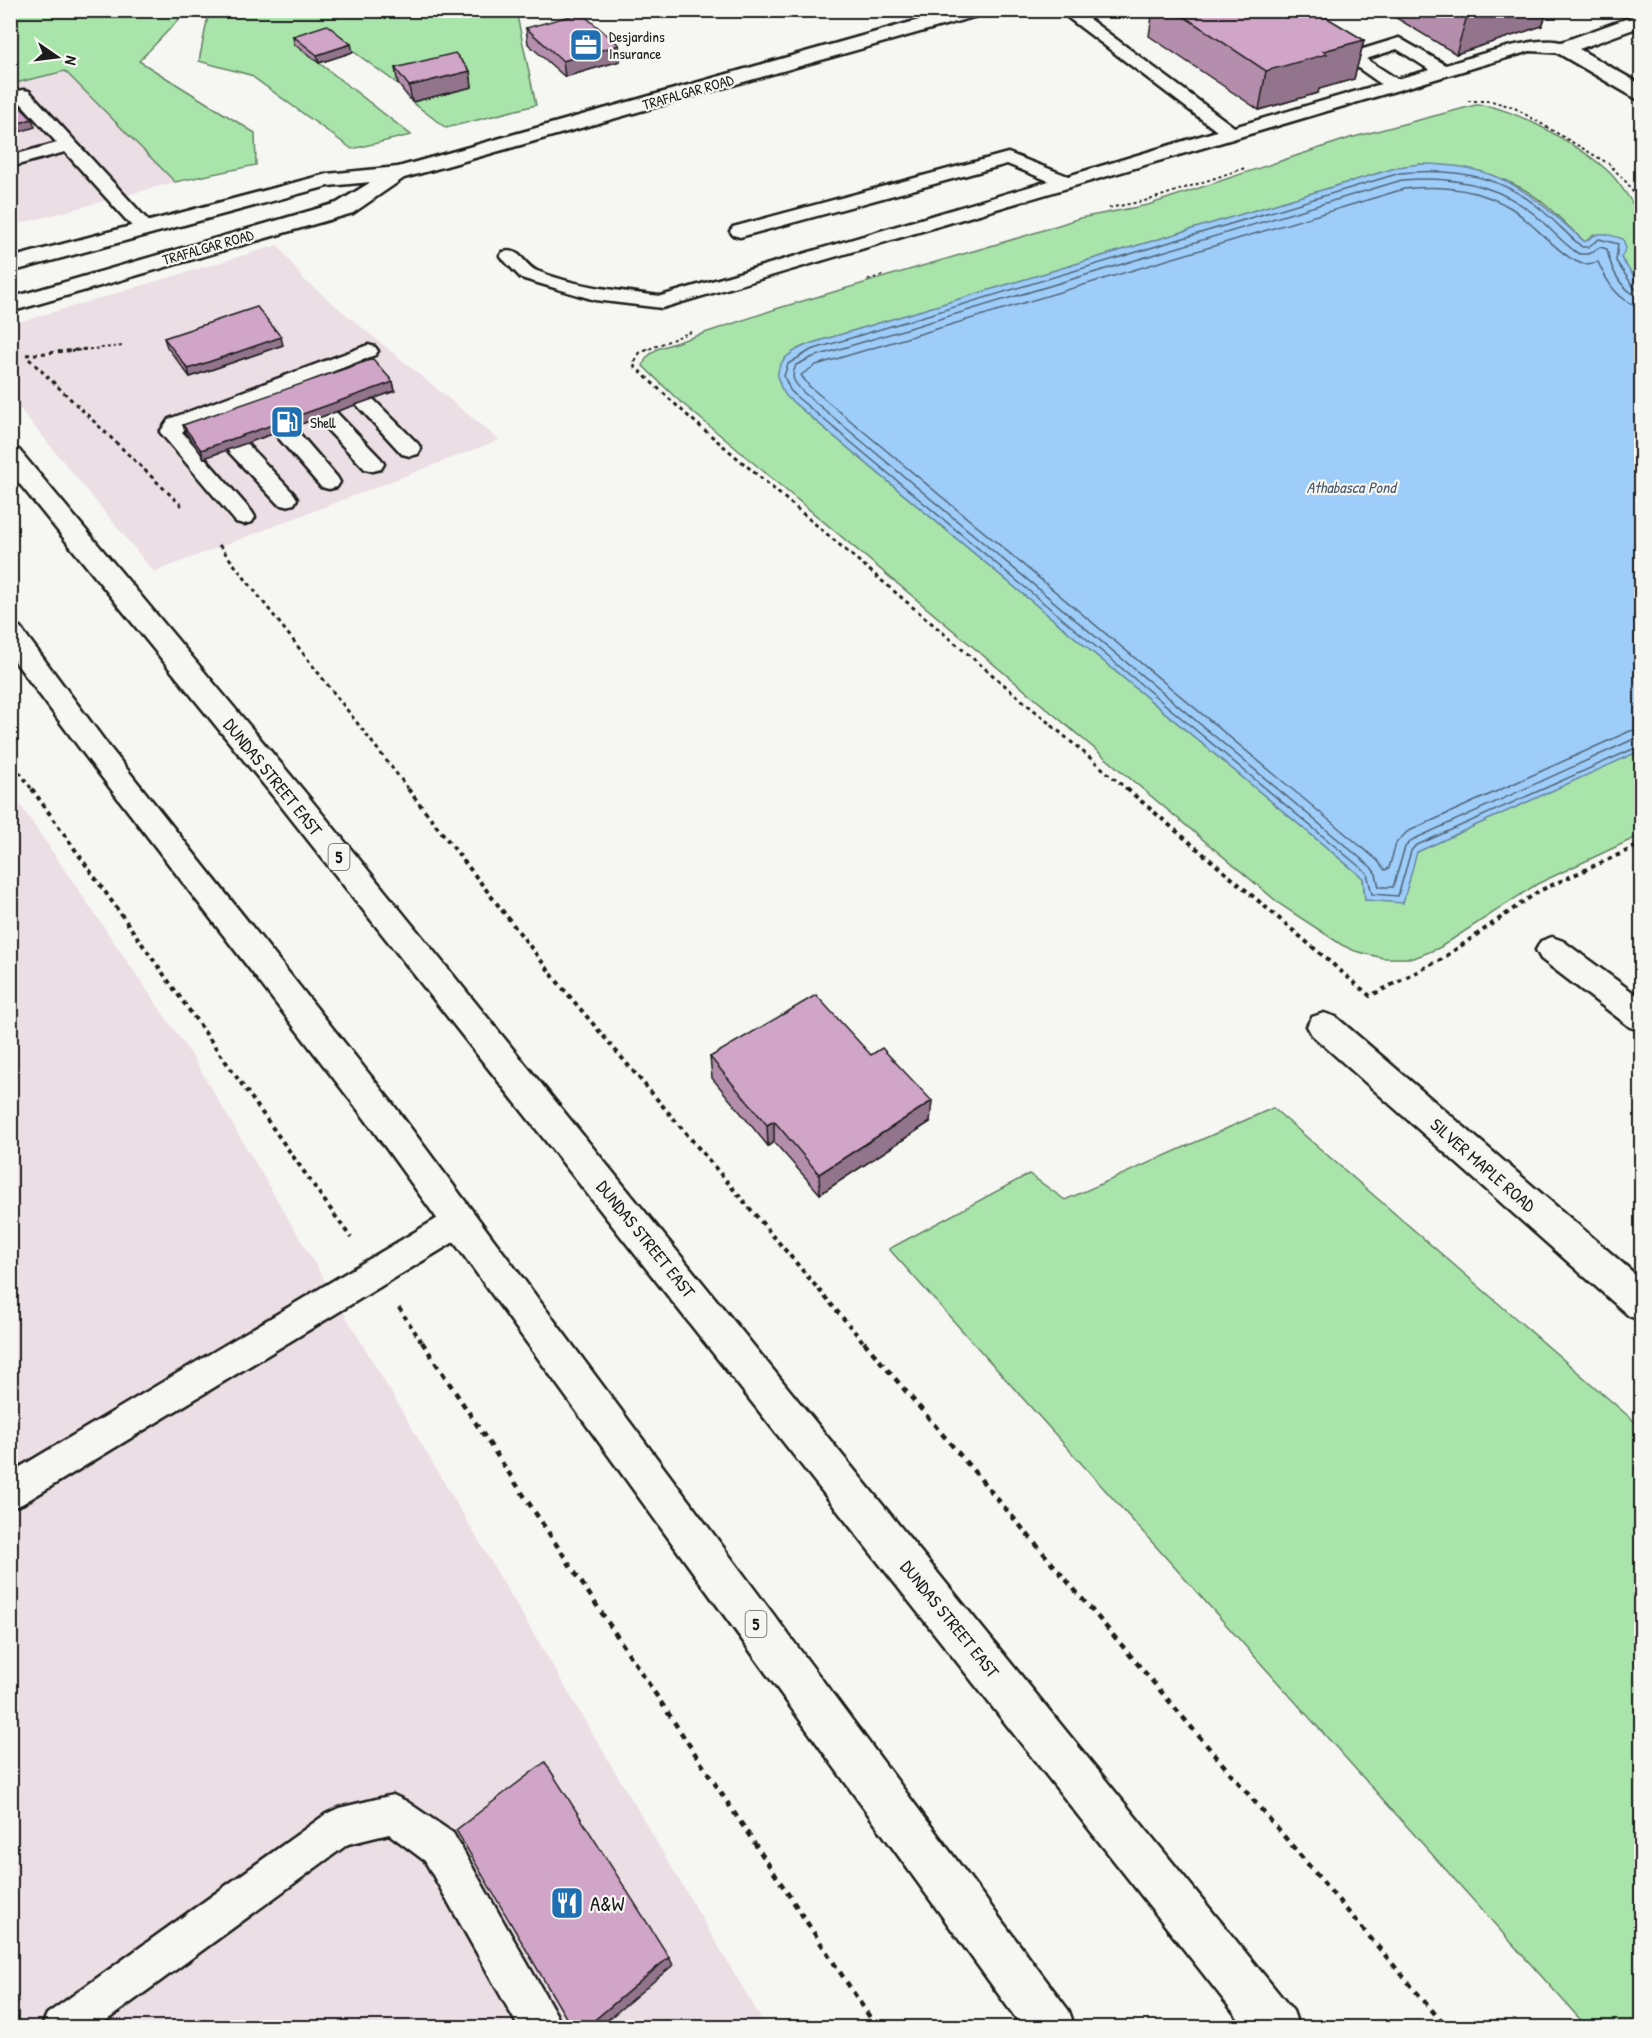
<svg xmlns="http://www.w3.org/2000/svg" width="1652" height="2038" font-family="'Patrick Hand',sans-serif">
  <rect width="100%" height="100%" fill="#f6f6f2"/>
  <filter id="ink" filterUnits="userSpaceOnUse"><feTurbulence type="fractalNoise" baseFrequency=".0167" numOctaves="2"/><feDisplacementMap in="SourceGraphic" scale="12" xChannelSelector="R" yChannelSelector="G"/><feConvolveMatrix kernelMatrix="1 2 1 2 8 2 1 2 1" color-interpolation-filters="sRGB"/></filter>
  <g filter="url(#ink)">
    <path fill="#ebdee5" d="M 65,70 L 175,182 L 11,226 L 11,84 Z
      M 278,245 L 303,279 L 499,440 L 154,572 L 11,398 L 10,325 Z
      M 10,790 L 192,1056 L 766,2027 L 11,2027 Z"/>
    <path fill="#a9e5ab" stroke="#628064" stroke-width="1.5" d="M 11,10 L 187,11 L 139,61 L 255,133 L 256,165 L 175,182 L 65,71 L 11,84 Z
      M 209,11 L 516,11 L 536,105 L 446,128 L 412,102 L 472,87 L 398,84 L 328,33 L 295,44 L 411,135 L 352,149 L 250,75 L 199,61 Z
      M 1476,105 C 1509,104 1586,149 1610,173 C 1618,181 1637,208 1641,219 C 1645,230 1641,273 1641,288 L 1621,258 L 1594,234 L 1585,242 C 1566,225 1547,203 1525,190 C 1486,168 1443,161 1399,167 L 809,344 L 797,349 L 779,382 L 782,389 L 794,403 L 1363,878 L 1365,900 L 1417,852 L 1641,750 L 1641,835 L 1537,884 L 1439,948 L 1414,958 L 1383,958 L 1355,951 L 1342,945 L 1281,905 L 676,398 L 643,366 L 646,358 L 657,349 L 779,308 L 1028,235 L 1080,218 L 1148,205 L 1350,138 Z
      M 1273,1108 L 1641,1427 L 1641,2027 L 1587,2027 L 889,1249 L 1029,1174 L 1065,1200 Z"/>
    <path fill="#9ecdfa" stroke="#6a86a1" stroke-width="1.5" d="M 1419,164 C 1500,164 1527,190 1585,242 C 1600,229 1605,234 1623,239 L 1626,248 L 1621,258 L 1642,288 L 1642,750 L 1417,852 L 1403,903 L 1365,900 L 1363,878 L 787,397 C 767,370 782,355 809,344 L 1399,167 Z"/>
    <g fill="none" stroke-linecap="round" stroke-linejoin="round">
      <path stroke="#506375" stroke-width="1.5" d="M 1642,291 L 1635,289 L 1616,261 L 1618,244 L 1599,239 L 1588,247 L 1582,247 C 1565,233 1551,216 1533,203 C 1495,174 1447,168 1400,173 L 811,350 L 788,364 L 784,376 L 790,390 L 798,398 L 1367,873 L 1372,894 L 1398,896 L 1411,851 L 1415,846 L 1642,745
        M 1642,298 C 1621,291 1611,270 1607,249 L 1600,247 L 1589,254 L 1579,254 C 1562,243 1549,227 1534,214 C 1496,183 1449,176 1402,180 L 813,357 L 796,365 C 790,378 794,382 803,392 L 1371,867 L 1376,874 L 1379,887 L 1393,887 L 1405,847 L 1412,840 L 1634,739 L 1642,738
        M 1642,307 C 1619,303 1607,282 1598,262 C 1594,263 1589,264 1584,264 C 1567,263 1530,220 1511,208 C 1479,189 1441,185 1404,189 L 816,365 L 801,375 L 809,386 L 1377,860 L 1385,870 L 1389,868 L 1396,843 L 1407,832 L 1630,731 L 1642,729"/>
      <g stroke="#1c1c1c" stroke-width="5">
        <path id="service" d="M 1058,10 L 1077,10 L 1234,127 L 1381,84 L 1344,58 L 1347,54 L 1399,38 L 1446,65 C 1469,58 1555,27 1571,48 L 1563,53 L 1530,51 L 662,308 L 595,300 L 521,278 L 500,256 L 503,252 C 521,247 523,265 537,271 C 577,287 619,291 661,296 L 1049,181 L 1007,164 L 740,237 L 733,235 L 730,231 L 733,227 L 1008,153 L 1068,176 L 1217,131 ZM 1397,49 L 1430,70 L 1397,79 L 1366,59 Z
          M 23,90 L 29,91 L 152,225 L 155,229 L 152,233 L 138,233 L 65,152 L 10,167 L 10,156 L 57,143 L 19,101 L 10,103 L 10,93 Z
          M 368,345 L 375,347 L 378,351 L 375,355 L 185,429 L 182,432 L 252,512 L 255,517 L 252,522 L 244,524 L 236,522 L 160,432 L 169,419 Z
          M 365,396 L 372,398 L 418,444 L 421,449 L 418,454 L 410,456 L 402,454 L 358,406 L 354,402 L 358,398 Z
          M 326,409 L 334,410 L 381,459 L 384,464 L 381,469 L 373,471 L 365,469 L 318,420 L 315,415 L 318,410 Z
          M 284,423 L 292,425 L 337,477 L 340,482 L 337,487 L 329,489 L 321,487 L 276,435 L 273,430 L 276,425 Z
          M 237,440 L 245,442 L 294,494 L 297,499 L 294,504 L 286,506 L 278,504 L 229,452 L 226,447 L 229,442 Z
          M 461,1207 L 472,1211 L 476,1221 L 472,1231 L 22,1504 L 10,1508 L 10,1473 L 450,1211 Z
          M 393,1795 L 406,1801 L 453,1833 L 556,2014 L 562,2028 L 519,2028 L 425,1861 L 389,1834 L 348,1844 L 96,2028 L 41,2028 L 47,2014 L 326,1814 L 339,1808 Z"/>
      </g>
      <g stroke="#1c1c1c" stroke-width="5">
        <path id="minor" d="M 1642,13 L 1642,26 L 1579,49 L 1642,85 L 1642,100 L 1635,98 L 1556,52 L 1553,48 L 1556,44 Z
          M 1552,937 L 1563,941 L 1642,999 L 1642,1031 L 1630,1027 L 1541,959 L 1536,950 L 1541,941 Z
          M 1324,1013 L 1336,1017 L 1642,1280 L 1642,1321 L 1629,1316 L 1312,1035 L 1307,1026 L 1312,1017 Z"/>
      </g>
      <g stroke="#1c1c1c" stroke-width="5">
        <path id="secondary" d="M 954,10 L 986,10 L 984,14 L 404,178 L 353,213 L 10,312 L 10,298 L 337,203 L 371,182 L 328,186 L 10,272 L 10,258 L 327,174 L 398,167 Z"/>
      </g>
      <g stroke="#1c1c1c" stroke-width="5">
        <path id="primary" d="M 10,447 L 19,450 L 303,790 L 1293,2011 L 1299,2028 L 1246,2028 L 281,806 L 10,472 Z
          M 10,625 L 20,627 L 107,744 L 389,1099 L 1069,2011 L 1075,2028 L 1023,2028 L 365,1119 L 87,758 L 10,655 Z"/>
      </g>
      <path stroke="#1c1c1c" stroke-width="2" stroke-dasharray="3 3" stroke-linecap="butt" d="M 1468,101 L 1491,101 L 1513,107 L 1609,164 L 1628,184 L 1642,207
        M 1109,208 L 1149,200 L 1245,168
        M 868,280 L 883,275
        M 71,351 L 123,346
        M 644,351 L 691,332"/>
      <path stroke="#1c1c1c" stroke-width="3" stroke-dasharray="4 4" stroke-linecap="butt" d="M 648,349 L 639,353 L 633,365 L 688,416 L 1129,791
        M 26,355 L 87,349
        M 29,359 L 183,507
        M 219,545 L 410,791
        M 10,759 L 33,791"/>
      <path stroke="#1c1c1c" stroke-width="4" stroke-dasharray="4.5 4.5" stroke-linecap="butt" d="M 32,789 L 351,1238
        M 408,789 L 560,985 L 865,1344
        M 1127,789 L 1370,996 L 1442,959 L 1539,891 L 1642,844
        M 399,1308 L 423,1344"/>
      <path stroke="#1c1c1c" stroke-width="4.5" stroke-dasharray="6 6" stroke-linecap="butt" d="M 422,1342 L 877,2028
        M 864,1342 L 1447,2028"/>
      <use href="#service" fill="#f6f6f2" fill-rule="evenodd"/>
      <use href="#minor" fill="#f6f6f2" fill-rule="evenodd"/>
      <use href="#secondary" fill="#f6f6f2" fill-rule="evenodd"/>
      <use href="#primary" fill="#f6f6f2" fill-rule="evenodd"/>
    </g>
    <path fill="#b48eac" stroke="#1c1c1c" stroke-width="1.5" d="M 1153,10 L 1314,10 L 1364,40 L 1354,79 L 1319,89 L 1318,93 L 1259,110 L 1149,36 Z
      M 1383,10 L 1548,10 L 1542,26 L 1456,54 Z
      M 526,28 L 619,45 L 620,61 L 565,77 L 528,44 Z
      M 293,36 L 353,52 L 319,63 L 294,44 Z
      M 395,68 L 470,71 L 472,87 L 412,102 L 398,84 Z
      M 164,338 L 283,345 L 190,377 L 167,347 Z
      M 393,382 L 395,391 L 204,458 L 186,433 L 183,425 Z
      M 710,1057 L 930,1122 L 820,1194 L 774,1142 L 768,1146 L 712,1078 Z"/>
    <path fill="#92748c" stroke="#1c1c1c" stroke-width="1.5" d="M 1484,10 L 1548,10 L 1542,26 L 1456,54 L 1467,16 Z
      M 1364,40 L 1354,79 L 1319,89 L 1318,93 L 1259,110 L 1266,71 L 1323,51 Z
      M 351,44 L 353,52 L 319,63 L 317,55 Z
      M 619,45 L 620,61 L 565,77 L 563,61 Z
      M 470,71 L 472,87 L 412,102 L 409,86 Z
      M 32,119 L 35,127 L 10,135 L 10,126 Z
      M 281,337 L 283,345 L 190,377 L 188,369 Z
      M 393,382 L 395,391 L 204,458 L 201,450 Z
      M 932,1101 L 930,1122 L 820,1194 L 819,1174 Z
      M 774,1121 L 774,1142 L 768,1146 L 767,1125 Z
      M 669,1957 L 673,1965 L 598,2028 L 585,2028 Z"/>
    <path fill="#d1a5c8" stroke="#1c1c1c" stroke-width="1.5" d="M 1174,10 L 1314,10 L 1364,40 L 1323,51 L 1327,54 L 1266,71 Z
      M 1458,10 L 1484,10 L 1467,16 Z
      M 581,13 L 619,45 L 563,61 L 526,28 Z
      M 327,25 L 351,44 L 317,55 L 293,36 Z
      M 455,53 L 470,71 L 409,86 L 395,68 Z
      M 10,100 L 13,100 L 32,119 L 10,126 Z
      M 257,307 L 281,337 L 188,369 L 164,338 Z
      M 373,359 L 393,382 L 201,450 L 183,425 Z
      M 816,995 L 871,1055 L 882,1048 L 932,1101 L 819,1174 L 774,1121 L 767,1125 L 710,1057 Z
      M 545,1762 L 669,1957 L 585,2028 L 572,2028 L 456,1830 Z"/>
  </g>
  <defs>
    <g id="office-square" transform="scale(1.725)"><rect x="-9" y="-9" width="18" height="18" rx="4" fill="#1f6fb2" stroke="#f6f6f2"/><path d="M-6-3h4V-5.5h4V-3h4V5H-6ZM-1-4.5V-3h2v-1.5ZM-6 0V1H6V0Z" fill="#fff"/></g>
    <g id="fuel-square" transform="scale(1.725)"><rect x="-9" y="-9" width="18" height="18" rx="4" fill="#1f6fb2" stroke="#f6f6f2"/><path d="M-5.5-6h7V0h2V4h1.3V-2.5L3-4.5l.8-.8L6-3V5H2.5V1h-1V6h-7ZM-4.2-4.7v3.2H.2V-4.7Z" fill="#fff"/></g>
    <g id="restaurant-square" transform="scale(1.725)"><rect x="-9" y="-9" width="18" height="18" rx="4" fill="#1f6fb2" stroke="#f6f6f2"/><path d="M-5-6h1v4h1v-4h1v4h1v-4h1v5L-1.5 .5V6h-2V.5L-5-1ZM5-6V6H3V1.5H1.5Q1.5-4 5-6Z" fill="#fff"/></g>
  </defs>
  <g fill-rule="evenodd">
    <use href="#office-square" x="586" y="45"/>
    <use href="#fuel-square" x="287" y="422"/>
    <use href="#restaurant-square" x="567" y="1903"/>
  </g>
  <g text-anchor="middle" dominant-baseline="central" stroke-width="4.5" stroke-linejoin="round" paint-order="stroke">
    <g font-size="15" fill="#1c1c1c" stroke="#f6f6f2" text-anchor="start">
      <text x="609" y="36">Desjardins<tspan x="609" dy="17">Insurance</tspan></text>
      <text x="310" y="422">Shell</text>
    </g>
    <g font-size="15" fill="#1c1c1c" stroke="#f6f6f2">
      <text transform="translate(688 92) rotate(-16)">TRAFALGAR ROAD</text>
      <text transform="translate(208 247) rotate(-16)">TRAFALGAR ROAD</text>
    </g>
    <g font-size="16" font-style="italic" fill="#4a5a6a" stroke="#f6f6f2">
      <text x="1351" y="487">Athabasca Pond</text>
    </g>
    <g fill="#f6f6f2" stroke="#5d5d5c" stroke-width="1.5">
      <rect x="328.5" y="844" width="21" height="26" rx="4.5"/>
      <rect x="745.5" y="1611" width="21" height="26" rx="4.5"/>
    </g>
    <g font-size="16" font-weight="bold" fill="#1c1c1c">
      <text x="339" y="857">5</text>
      <text x="756" y="1624">5</text>
    </g>
    <g font-size="18" fill="#1c1c1c" stroke="#f6f6f2">
      <text transform="translate(273 777) rotate(51)">DUNDAS STREET EAST</text>
      <text transform="translate(1483 1165) rotate(41)">SILVER MAPLE ROAD</text>
      <text transform="translate(646 1239) rotate(51)">DUNDAS STREET EAST</text>
      <text transform="translate(950 1619) rotate(51)">DUNDAS STREET EAST</text>
    </g>
    <g font-size="21" fill="#1c1c1c" stroke="#f6f6f2" text-anchor="start">
      <text x="590" y="1903">A&amp;W</text>
    </g>
  </g>
  <rect width="1652" height="2038" fill="none" stroke="#f6f6f2" stroke-width="36"/>
  <rect x="18" y="18" width="1616" height="2002" fill="none" stroke="#1c1c1c" stroke-width="2" filter="url(#ink)"/>
  <g transform="translate(57 57) rotate(104)" stroke="#f6f6f2" stroke-width="4.5" paint-order="stroke">
  <path d="M0-4.5L10 22L0 15L-10 22Z" fill="#1c1c1c"/>
  <text y="-9" font-size="16" font-weight="bold" text-anchor="middle" fill="#1c1c1c">N</text>
  </g>
</svg>
